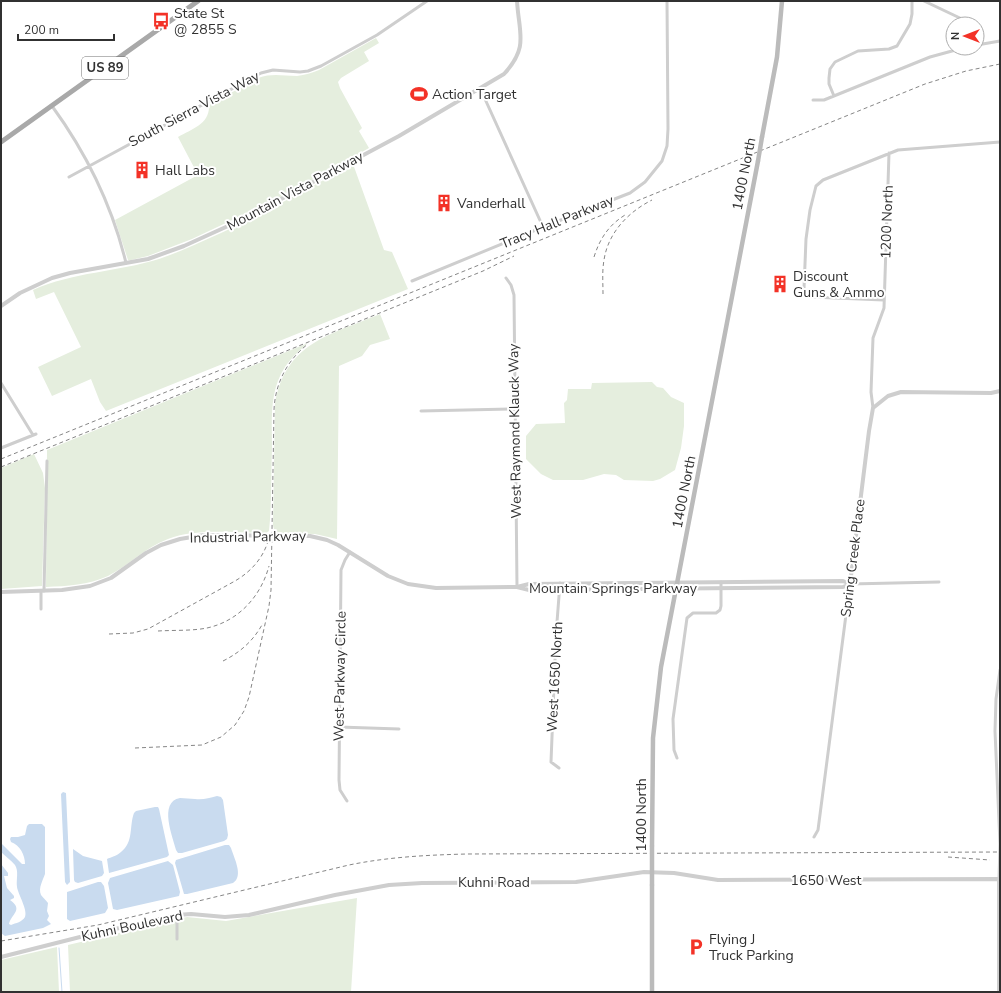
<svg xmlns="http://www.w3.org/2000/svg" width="1001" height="993" font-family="'Nunito Sans',sans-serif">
  <rect width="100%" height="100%" fill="#fff"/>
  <path fill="#e5eede" d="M 376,38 L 379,43 L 364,52 L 369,61 L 341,78 L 338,82 L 340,88 L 362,128 L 359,131 L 369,148 L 287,194 L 192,239 L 148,256 L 131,260 L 128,260 L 115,220 L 198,175 L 178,137 C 192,129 210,124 209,105 L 258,78 C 273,73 282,76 297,76 C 305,75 312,73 319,70 Z
    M 353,164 L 384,250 L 392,252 L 408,289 L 106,411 L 100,402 L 91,379 L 52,396 L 38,367 L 81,347 L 54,292 L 36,299 L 33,290 C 73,272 117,272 159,259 C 180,252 200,242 221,233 C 266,212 309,188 353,164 Z
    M 380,314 L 390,339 L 370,345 L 362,356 L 339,366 L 337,539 L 315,534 L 275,533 L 273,525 L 275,404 C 285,343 330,335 380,314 Z
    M 308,343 C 300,350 291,358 285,367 C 269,391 272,421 272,448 C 271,476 272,503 269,531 L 266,533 C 236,533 197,528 168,539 C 144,548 130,565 108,576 C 88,585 67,586 46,587 L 47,450 Z
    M 652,382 L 657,387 L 663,388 L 671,397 L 684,403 L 684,426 L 681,448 L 675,470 L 660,479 L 653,481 L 624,480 L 616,475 L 604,474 L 583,480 L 553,480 L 541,474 L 526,459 L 526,436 L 536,424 L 565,423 L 564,403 L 567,400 L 568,389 L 591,389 L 592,383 Z
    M 34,454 L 43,473 L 45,488 L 42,586 L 1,589 L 1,468 Z
    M 357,898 L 351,992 L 70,992 L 68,945 L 187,917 L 226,921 Z
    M 57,947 L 59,992 L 1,992 L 1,960 Z"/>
  <path fill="#c9dbef" d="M 63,792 L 66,793 L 70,882 L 67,885 L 65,882 L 61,794 Z
    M 217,796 L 221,797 L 223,800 L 228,835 L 227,839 L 224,841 L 182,853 L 178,853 L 176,850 C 173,837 158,802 180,798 C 185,798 190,799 195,799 C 203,800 209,798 217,796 Z
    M 155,807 L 158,807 L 159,809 L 169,855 L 167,857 L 109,873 L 107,859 C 111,857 117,856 121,852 C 134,842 129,826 134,813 L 136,811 Z
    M 29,824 L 42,824 L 45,827 L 45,874 C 43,880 38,888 41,895 C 43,898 46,900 48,903 L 47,911 L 49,916 L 47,920 L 51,924 L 43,928 L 5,936 L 1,933 L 1,864 L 8,873 L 8,876 L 4,876 L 7,888 L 14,896 L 14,898 L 10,900 C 24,910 11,914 9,924 L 11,925 C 16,923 22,922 25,917 C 28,910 18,894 17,887 C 16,880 19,871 15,865 C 11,860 5,856 1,852 L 1,843 L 22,864 L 25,864 C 25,855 20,845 11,842 L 10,839 L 11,837 L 18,837 L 25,835 L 27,826 Z
    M 225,845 L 229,845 L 231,848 C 234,858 244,876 233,883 L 187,894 L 184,894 L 175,863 L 176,860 Z
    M 73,849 L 83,856 L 102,861 L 104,873 L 102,876 L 78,883 L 75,882 L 74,880 Z
    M 168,861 L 173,865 L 180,892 L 179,896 L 117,910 L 113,909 L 108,883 L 110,878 Z
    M 98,882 L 101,882 L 104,886 L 108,908 L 105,913 L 70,921 L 67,919 L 67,892 Z"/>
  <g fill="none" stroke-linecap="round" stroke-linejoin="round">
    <path stroke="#c9dbef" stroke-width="1" d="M 59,948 L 62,992"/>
    <path stroke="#cecece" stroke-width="3" d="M 924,1 L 962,19 L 963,24
      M 977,45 L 1000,41
      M 480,88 L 543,227
      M 834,96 L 829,84 L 829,78 L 830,69 L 835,62 L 858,51 L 889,49 L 897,46 L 910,24 L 912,14 L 912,1
      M 813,100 L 824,100 L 930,57 L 963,48
      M 52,106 C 87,154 112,205 126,263
      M 69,177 L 261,73 L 273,70 L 300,72 L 308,71 L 321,66 L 377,35 L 427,1
      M 506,278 L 511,285 L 514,295 L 517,587
      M 412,281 L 543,227 L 630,193 L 645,182 L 662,161 L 667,146 L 668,129 L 667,1
      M 884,300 L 810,297 L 805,294 L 804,289 L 806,239 L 810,210 L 816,186 L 823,180 L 898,150 L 1000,142
      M 1,383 L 33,435
      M 873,408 L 871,392 L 873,338 L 884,308 L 889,153
      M 421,411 L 515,409
      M 1,448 L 36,434
      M 41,591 L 41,609
      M 44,591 L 47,461
      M 339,727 L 399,729
      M 677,758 L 674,750 L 673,719 L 687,618 L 693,613 L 716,613 L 720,610 L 721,606 L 721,582
      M 559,768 L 551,762 L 556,635 L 560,583
      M 347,801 L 340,790 L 339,780 L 341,570 L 345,560 L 350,552
      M 814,837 L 818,830 L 850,584 L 939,582
      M 999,879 L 1000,844 L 995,731 L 996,699 L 1000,670
      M 177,915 L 177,939"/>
    <path stroke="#cecece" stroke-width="4" d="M 1,306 L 20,293 L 52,278 L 70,273 L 148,259 L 184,246 L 228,226 L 285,197 L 399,136 L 504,74 C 529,47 519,34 517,1
      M 850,584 L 869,431 L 873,408 L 888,396 L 901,392 L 991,393 L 1000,391
      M 517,587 L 529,584 L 843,581 L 850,584
      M 1,592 L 62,590 L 90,586 L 111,578 L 146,553 L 161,545 L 180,539 L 204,535 L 310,536 L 327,540 L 338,545 L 388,576 L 408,584 L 436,588 L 517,587 L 529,590 L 843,587 L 850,584
      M 1,957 L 84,936 L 177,915 L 191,914 L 225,917 L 249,915 L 335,895 L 389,885 L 422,883 L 576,882 L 644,872 L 674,873 L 718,880 L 1000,879
      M 999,992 L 999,879"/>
    <path stroke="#bbb" stroke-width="4.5" d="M 762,137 L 777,57 L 782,1
      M 652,846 L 653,738 L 661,667 L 758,161
      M 652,885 L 652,992"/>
    <path stroke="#a9a9a9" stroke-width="5" d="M 1,142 L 198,1"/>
    <path stroke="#868686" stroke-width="1" stroke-dasharray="4 3" stroke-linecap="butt" d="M 594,257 C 600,238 609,225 625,215
      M 603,294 C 603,283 602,271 604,260 C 608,233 628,212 652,200
      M 1,459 L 925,84 L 966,71 L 1000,64
      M 1,467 L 483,271 L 514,256
      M 158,631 C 174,630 192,631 207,628 C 239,621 261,596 269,566
      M 109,634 L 133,633 L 148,629 L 235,581 C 252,571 264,557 269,538
      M 223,661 C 241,652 254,640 263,623
      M 135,748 L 202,745 L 221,737 L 235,725 L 244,711 L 249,697 L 269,606 L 271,590 L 274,410 C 275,384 287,360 308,344
      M 948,857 L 990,860
      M 1,941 L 98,925 L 349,865 C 388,857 427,855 467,854 L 1000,852"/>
    <path stroke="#bbb" stroke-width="4.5" d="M 758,161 L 762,137
      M 652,846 L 652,885"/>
  </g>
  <defs>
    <g id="bus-bare" transform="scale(1.38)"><path d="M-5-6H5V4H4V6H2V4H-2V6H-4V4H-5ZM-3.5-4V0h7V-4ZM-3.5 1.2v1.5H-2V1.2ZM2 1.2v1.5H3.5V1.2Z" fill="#f33227" stroke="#fff" stroke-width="2.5" paint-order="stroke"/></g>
    <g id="stadium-bare" transform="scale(1.38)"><path d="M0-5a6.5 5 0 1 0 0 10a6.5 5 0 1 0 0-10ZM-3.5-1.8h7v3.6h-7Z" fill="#f33227" stroke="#fff" stroke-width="2.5" paint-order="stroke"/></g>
    <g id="building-bare" transform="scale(1.38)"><path d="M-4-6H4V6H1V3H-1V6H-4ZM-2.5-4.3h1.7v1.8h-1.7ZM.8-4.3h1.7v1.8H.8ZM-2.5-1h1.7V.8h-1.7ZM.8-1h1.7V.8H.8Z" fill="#f33227" stroke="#fff" stroke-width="2.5" paint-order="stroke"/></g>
    <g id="parking-bare" transform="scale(1.38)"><path d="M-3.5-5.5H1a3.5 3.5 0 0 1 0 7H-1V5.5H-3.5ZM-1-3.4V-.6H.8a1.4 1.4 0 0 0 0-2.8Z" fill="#f33227" stroke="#fff" stroke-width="2.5" paint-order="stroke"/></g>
  </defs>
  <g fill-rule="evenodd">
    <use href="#bus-bare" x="161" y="21"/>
    <use href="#stadium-bare" x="419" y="94"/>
    <use href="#building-bare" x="142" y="170"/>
    <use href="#building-bare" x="444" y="203"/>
    <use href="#building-bare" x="780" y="284"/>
    <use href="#parking-bare" x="696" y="947"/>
  </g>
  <g text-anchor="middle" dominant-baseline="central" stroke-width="4" stroke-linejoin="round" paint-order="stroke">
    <rect fill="#fff" stroke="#6f6f6f" stroke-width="1" x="82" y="57" width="46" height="22" rx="3"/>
    <g font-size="13" font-weight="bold" fill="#313131">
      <text x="105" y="68">US 89</text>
    </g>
    <g font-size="14" fill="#313131" stroke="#fff" text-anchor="start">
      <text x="174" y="13">State St<tspan x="174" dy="16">@ 2855 S</tspan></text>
      <text x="432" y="94">Action Target</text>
      <text x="155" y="170">Hall Labs</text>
      <text x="457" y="203">Vanderhall</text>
      <text x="793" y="276">Discount<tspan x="793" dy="16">Guns &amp; Ammo</tspan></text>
      <text x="709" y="939">Flying J<tspan x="709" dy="16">Truck Parking</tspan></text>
    </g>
    <g font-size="14" fill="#313131" stroke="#fff">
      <text transform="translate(194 109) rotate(-28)">South Sierra Vista Way</text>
      <text transform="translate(744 174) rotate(-79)">1400 North</text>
      <text transform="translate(295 191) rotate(-28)">Mountain Vista Parkway</text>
      <text transform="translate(557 222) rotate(-22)">Tracy Hall Parkway</text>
      <text transform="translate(887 222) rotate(-88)">1200 North</text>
      <text transform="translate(515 431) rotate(-91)">West Raymond Klauck Way</text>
      <text transform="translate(684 492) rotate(-79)">1400 North</text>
      <text transform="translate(248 537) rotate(-1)">Industrial Parkway</text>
      <text transform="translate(853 558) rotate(-83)">Spring Creek Place</text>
      <text x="613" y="588">Mountain Springs Parkway</text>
      <text transform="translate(340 676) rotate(-89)">West Parkway Circle</text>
      <text transform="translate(555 677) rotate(-87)">West 1650 North</text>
      <text transform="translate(641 815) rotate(-90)">1400 North</text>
      <text x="826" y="880">1650 West</text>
      <text x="494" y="882">Kuhni Road</text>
      <text transform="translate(132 926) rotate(-12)">Kuhni Boulevard</text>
    </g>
  </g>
  <rect width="1001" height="993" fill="none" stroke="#313131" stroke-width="4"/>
  <g transform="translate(965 36) rotate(270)"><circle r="19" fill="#ffffff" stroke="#adadad"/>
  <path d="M0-3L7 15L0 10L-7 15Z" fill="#f33227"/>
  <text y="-6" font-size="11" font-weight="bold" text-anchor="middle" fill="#313131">N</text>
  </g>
  <path d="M18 34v6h96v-6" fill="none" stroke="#313131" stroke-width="2"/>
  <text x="24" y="34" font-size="12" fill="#313131" stroke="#ffffff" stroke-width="3" paint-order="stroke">200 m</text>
</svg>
